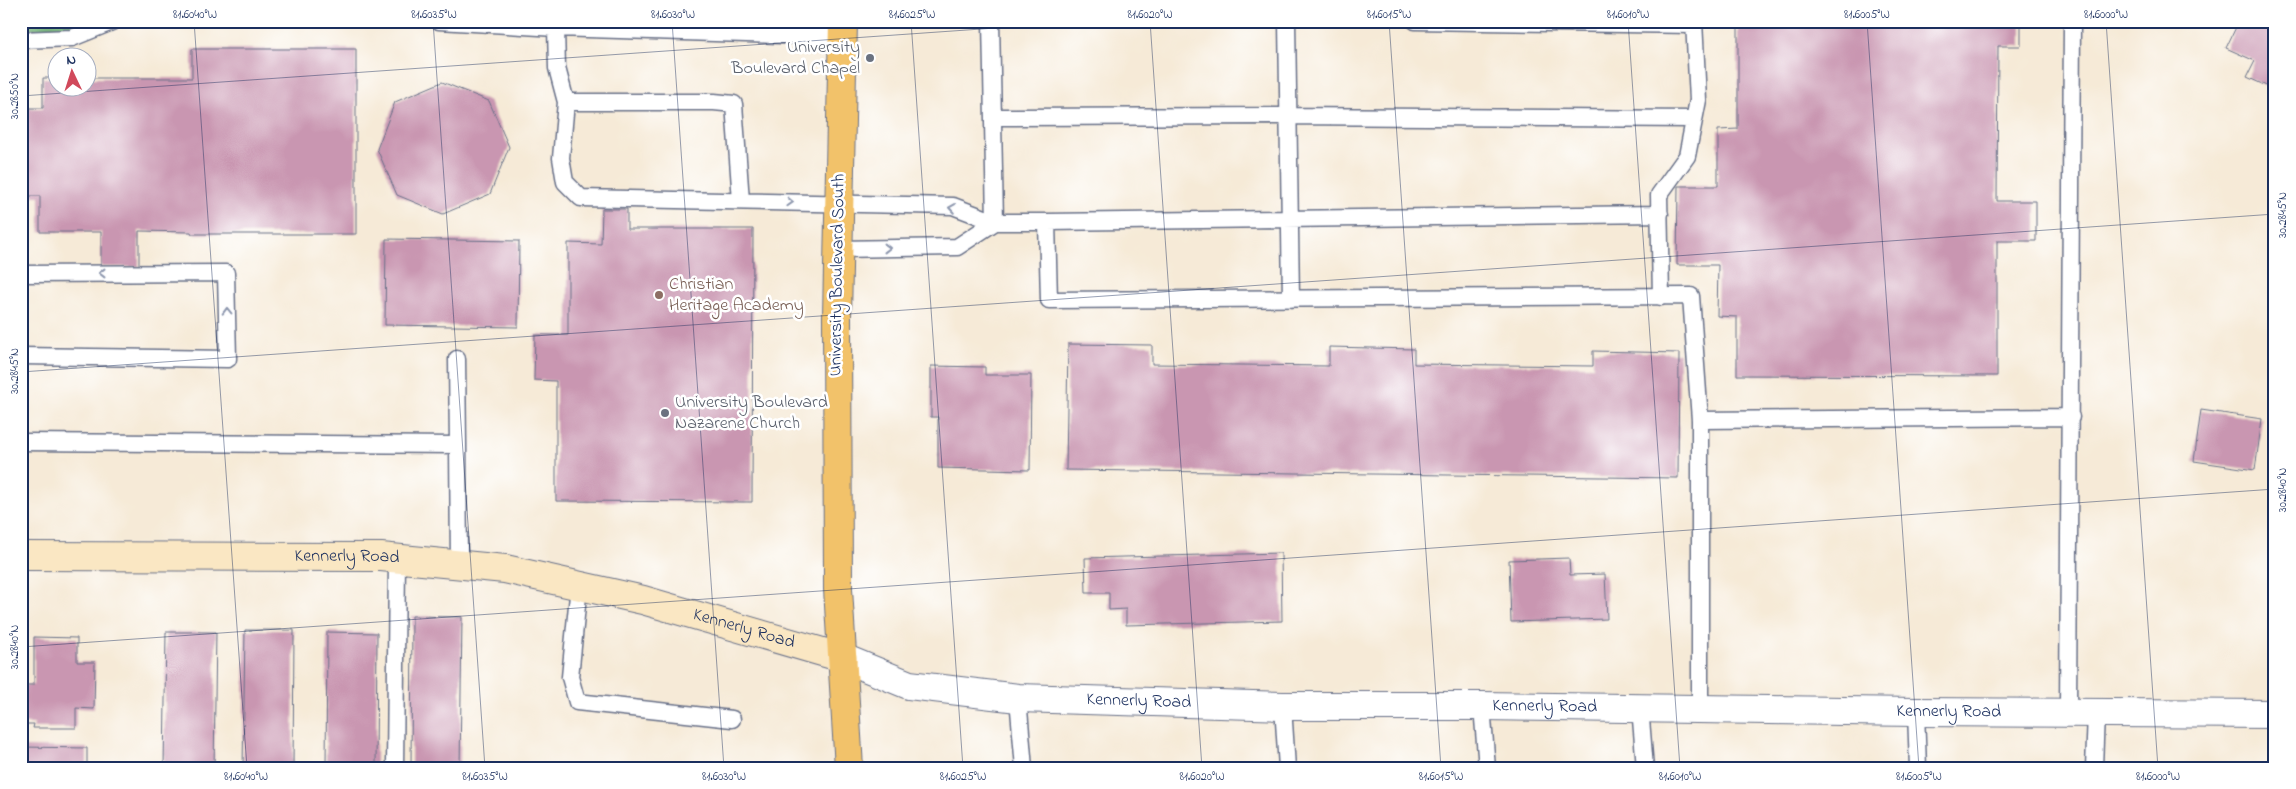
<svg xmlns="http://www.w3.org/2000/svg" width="2296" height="789" font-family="'Indie Flower',sans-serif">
  <defs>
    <pattern id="forest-firs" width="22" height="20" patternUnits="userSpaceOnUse" patternTransform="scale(1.25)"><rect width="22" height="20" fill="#6eb073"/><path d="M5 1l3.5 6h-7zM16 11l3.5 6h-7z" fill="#5a9062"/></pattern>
  </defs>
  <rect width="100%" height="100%" fill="#fff"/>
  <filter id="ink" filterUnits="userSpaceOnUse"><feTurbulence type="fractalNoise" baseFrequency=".02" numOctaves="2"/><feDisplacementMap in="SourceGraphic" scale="10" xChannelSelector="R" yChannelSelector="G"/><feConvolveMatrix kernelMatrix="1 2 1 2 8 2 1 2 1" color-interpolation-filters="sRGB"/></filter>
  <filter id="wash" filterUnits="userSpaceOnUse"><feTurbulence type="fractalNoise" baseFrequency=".0096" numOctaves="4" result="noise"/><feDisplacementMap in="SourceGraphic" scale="20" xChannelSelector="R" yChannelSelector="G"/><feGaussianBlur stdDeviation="1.12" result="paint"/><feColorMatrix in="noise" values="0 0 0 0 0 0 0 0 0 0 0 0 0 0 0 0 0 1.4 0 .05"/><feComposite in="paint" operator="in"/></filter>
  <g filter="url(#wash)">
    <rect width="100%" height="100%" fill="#f6ead7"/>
    <path fill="url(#forest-firs)" stroke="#447068" d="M 21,21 L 75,21 L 74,32 L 21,32 Z"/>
    <g id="blocks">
      <path fill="#c996b1" d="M 1738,21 L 2021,21 L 2021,46 L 1998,46 L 1997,201 L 2036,201 L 2036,241 L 1997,241 L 1997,376 L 1737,375 L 1737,317 L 1717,316 L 1718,265 L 1677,265 L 1678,186 L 1718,186 L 1718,130 L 1738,129 Z
        M 2239,21 L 2275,21 L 2275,90 L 2247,77 L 2255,61 L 2226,48 Z
        M 192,49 L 356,49 L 356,234 L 192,234 L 191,232 L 139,231 L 139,267 L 101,267 L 101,232 L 40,232 L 40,196 L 21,196 L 21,108 L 43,108 L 43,78 L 58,78 L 58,88 L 88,88 L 88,78 L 192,78 Z
        M 442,82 L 489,101 L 509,147 L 490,194 L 443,214 L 397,195 L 377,149 L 395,102 Z
        M 602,209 L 627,209 L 627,229 L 753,229 L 752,502 L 556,501 L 556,381 L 534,380 L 535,335 L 568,335 L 568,243 L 601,244 Z
        M 386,239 L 519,241 L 518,327 L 385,325 Z
        M 1068,344 L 1152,345 L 1152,364 L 1329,366 L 1329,347 L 1414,349 L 1414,364 L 1593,366 L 1593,351 L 1679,353 L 1678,478 L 1066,470 Z
        M 931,366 L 985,367 L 985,375 L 1031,375 L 1030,470 L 938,468 L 938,417 L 931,417 Z
        M 2201,410 L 2262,419 L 2255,470 L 2194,461 Z
        M 1281,553 L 1282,621 L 1126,625 L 1126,609 L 1109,610 L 1109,593 L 1086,593 L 1085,558 Z
        M 1569,558 L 1570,575 L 1605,574 L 1607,619 L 1511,622 L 1509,560 Z
        M 412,616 L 462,617 L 460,768 L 411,768 Z
        M 245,630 L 294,630 L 293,768 L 243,768 Z
        M 166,632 L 216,632 L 214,768 L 164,768 Z
        M 327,632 L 377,633 L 376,768 L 326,768 Z
        M 34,637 L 77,638 L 77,662 L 95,662 L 94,709 L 76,708 L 76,728 L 33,728 L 34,724 L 21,724 L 21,685 L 34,685 Z
        M 23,747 L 87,748 L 87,768 L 23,768 Z"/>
    </g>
  </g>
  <g filter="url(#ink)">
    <use href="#blocks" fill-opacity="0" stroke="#687088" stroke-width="1"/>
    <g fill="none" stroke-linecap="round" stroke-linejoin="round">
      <g stroke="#687088" stroke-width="19">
        <path id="lane" d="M 439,21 L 556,28 L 842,37
          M 991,21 L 995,222 L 1047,222 L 1049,300 L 1691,296 L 1700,420 L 1700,708
          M 1287,21 L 1291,299
          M 1415,21 L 1694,25
          M 556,28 L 557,68 L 566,102
          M 21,40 L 72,38 L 114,21
          M 993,117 L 1288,116 L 1694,119
          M 741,201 L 734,104 L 714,102 L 566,102 L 561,158 L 565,182 L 581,198 L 953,206 L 995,222 L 957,247 L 838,249
          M 1047,222 L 1660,214
          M 21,274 L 226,273 L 228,359 L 21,356
          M 1661,297 L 1659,195 L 1687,156 L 1698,100 L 1694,21
          M 457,359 L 458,445
          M 1700,420 L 2071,417
          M 21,442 L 458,445 L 459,564
          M 579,585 L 570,677 L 577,702 L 732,719
          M 1018,698 L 1024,768
          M 1283,706 L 1287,768
          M 1482,706 L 1487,768
          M 1640,707 L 1645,768
          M 1916,712 L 1918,768
          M 2068,712 L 2072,21
          M 395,768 L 397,558
          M 2094,768 L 2096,712"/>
      </g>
      <g stroke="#687088" stroke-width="30">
        <g id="street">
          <path id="s1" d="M 843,658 L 909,685 L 1018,698 L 1283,706 L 1482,706 L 1916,712 L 2275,714"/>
        </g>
      </g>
      <g stroke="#687088" stroke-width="30">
        <g id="secondary">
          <path id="s2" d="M 21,556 L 381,557 L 505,569 L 643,600 L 843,658"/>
        </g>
      </g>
      <g stroke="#687088" stroke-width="30">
        <path id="primary" d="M 843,21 L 837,317 L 838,589 L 849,768"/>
      </g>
      <use href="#lane" stroke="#fff" stroke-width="16"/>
      <use href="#street" stroke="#fff" stroke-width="28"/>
      <use href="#secondary" stroke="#fae7c3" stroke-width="28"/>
      <use href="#primary" stroke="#f2c26a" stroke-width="28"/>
    </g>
    <defs><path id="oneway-chevron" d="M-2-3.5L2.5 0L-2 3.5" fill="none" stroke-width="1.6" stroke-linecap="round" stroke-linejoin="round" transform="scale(1.25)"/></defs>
    <g stroke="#8d97ae">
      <use href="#oneway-chevron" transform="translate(790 202) rotate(2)"/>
      <use href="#oneway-chevron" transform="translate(952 208) rotate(-171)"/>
      <use href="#oneway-chevron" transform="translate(887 248)"/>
      <use href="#oneway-chevron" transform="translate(102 273) rotate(180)"/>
      <use href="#oneway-chevron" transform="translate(227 311) rotate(-91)"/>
    </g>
  </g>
  <path fill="none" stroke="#1b2f5e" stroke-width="1" stroke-opacity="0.45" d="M 194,21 L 247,768M 433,21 L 485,768M 672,21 L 724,768M 911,21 L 963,768M 1150,21 L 1202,768M 1389,21 L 1441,768M 1628,21 L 1680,768M 1867,21 L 1919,768M 2106,21 L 2158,768M 21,96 L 1096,21M 21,372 L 2275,214M 21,647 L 2275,489M 2231,768 L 2275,765"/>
  <g fill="#6b7280" stroke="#fff" stroke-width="2">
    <circle cx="870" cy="58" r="5"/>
    <circle cx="665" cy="413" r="5"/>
  </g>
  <circle fill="#8d6e63" stroke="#fff" stroke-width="2" cx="659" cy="295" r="5"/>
  <g text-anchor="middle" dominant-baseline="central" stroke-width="5" stroke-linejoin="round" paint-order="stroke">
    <g font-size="18" fill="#5b616d" stroke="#fff" text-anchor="end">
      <text x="860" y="48">University<tspan x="860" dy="21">Boulevard Chapel</tspan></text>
      <text x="675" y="403" text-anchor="start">University Boulevard<tspan x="675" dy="21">Nazarene Church</tspan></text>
    </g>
    <g font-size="18" fill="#1b2f5e" stroke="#fff">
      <text transform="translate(838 275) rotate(-89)">University Boulevard South</text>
      <text stroke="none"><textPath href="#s2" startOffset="326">Kennerly Road</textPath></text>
      <text stroke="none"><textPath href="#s2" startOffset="731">Kennerly Road</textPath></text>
      <text stroke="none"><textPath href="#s1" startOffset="302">Kennerly Road</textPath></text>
      <text stroke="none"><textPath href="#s1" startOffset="708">Kennerly Road</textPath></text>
      <text stroke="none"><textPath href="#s1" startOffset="1112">Kennerly Road</textPath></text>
    </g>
    <g font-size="18" fill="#785e54" stroke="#fff" text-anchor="start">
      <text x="669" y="285">Christian<tspan x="669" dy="21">Heritage Academy</tspan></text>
    </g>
  </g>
  <rect width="2296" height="789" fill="none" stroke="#fff" stroke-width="55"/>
  <g transform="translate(72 72) rotate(356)"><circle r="24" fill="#ffffff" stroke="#a4acbf"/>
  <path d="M0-4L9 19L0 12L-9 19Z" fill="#d1495b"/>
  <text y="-8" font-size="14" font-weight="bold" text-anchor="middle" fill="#1b2f5e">N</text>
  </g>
  <rect x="28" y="28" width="2240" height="734" fill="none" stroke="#1b2f5e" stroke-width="2"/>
  <g font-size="12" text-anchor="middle" fill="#1b2f5e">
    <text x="195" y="18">81.6040°W</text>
    <text x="434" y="18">81.6035°W</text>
    <text x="673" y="18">81.6030°W</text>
    <text x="912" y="18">81.6025°W</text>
    <text x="1150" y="18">81.6020°W</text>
    <text x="1389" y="18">81.6015°W</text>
    <text x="1628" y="18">81.6010°W</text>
    <text x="1867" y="18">81.6005°W</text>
    <text x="2106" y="18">81.6000°W</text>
    <text transform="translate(14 96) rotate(-90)" y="4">30.2850°N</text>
    <text transform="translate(2282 215) rotate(-90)" y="4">30.2845°N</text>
    <text transform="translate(14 371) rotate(-90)" y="4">30.2845°N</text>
    <text transform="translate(2282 490) rotate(-90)" y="4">30.2840°N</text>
    <text transform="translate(14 647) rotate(-90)" y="4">30.2840°N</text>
    <text x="246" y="780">81.6040°W</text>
    <text x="485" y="780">81.6035°W</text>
    <text x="724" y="780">81.6030°W</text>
    <text x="963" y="780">81.6025°W</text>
    <text x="1202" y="780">81.6020°W</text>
    <text x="1441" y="780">81.6015°W</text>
    <text x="1680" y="780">81.6010°W</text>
    <text x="1919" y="780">81.6005°W</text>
    <text x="2158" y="780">81.6000°W</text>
  </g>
</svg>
